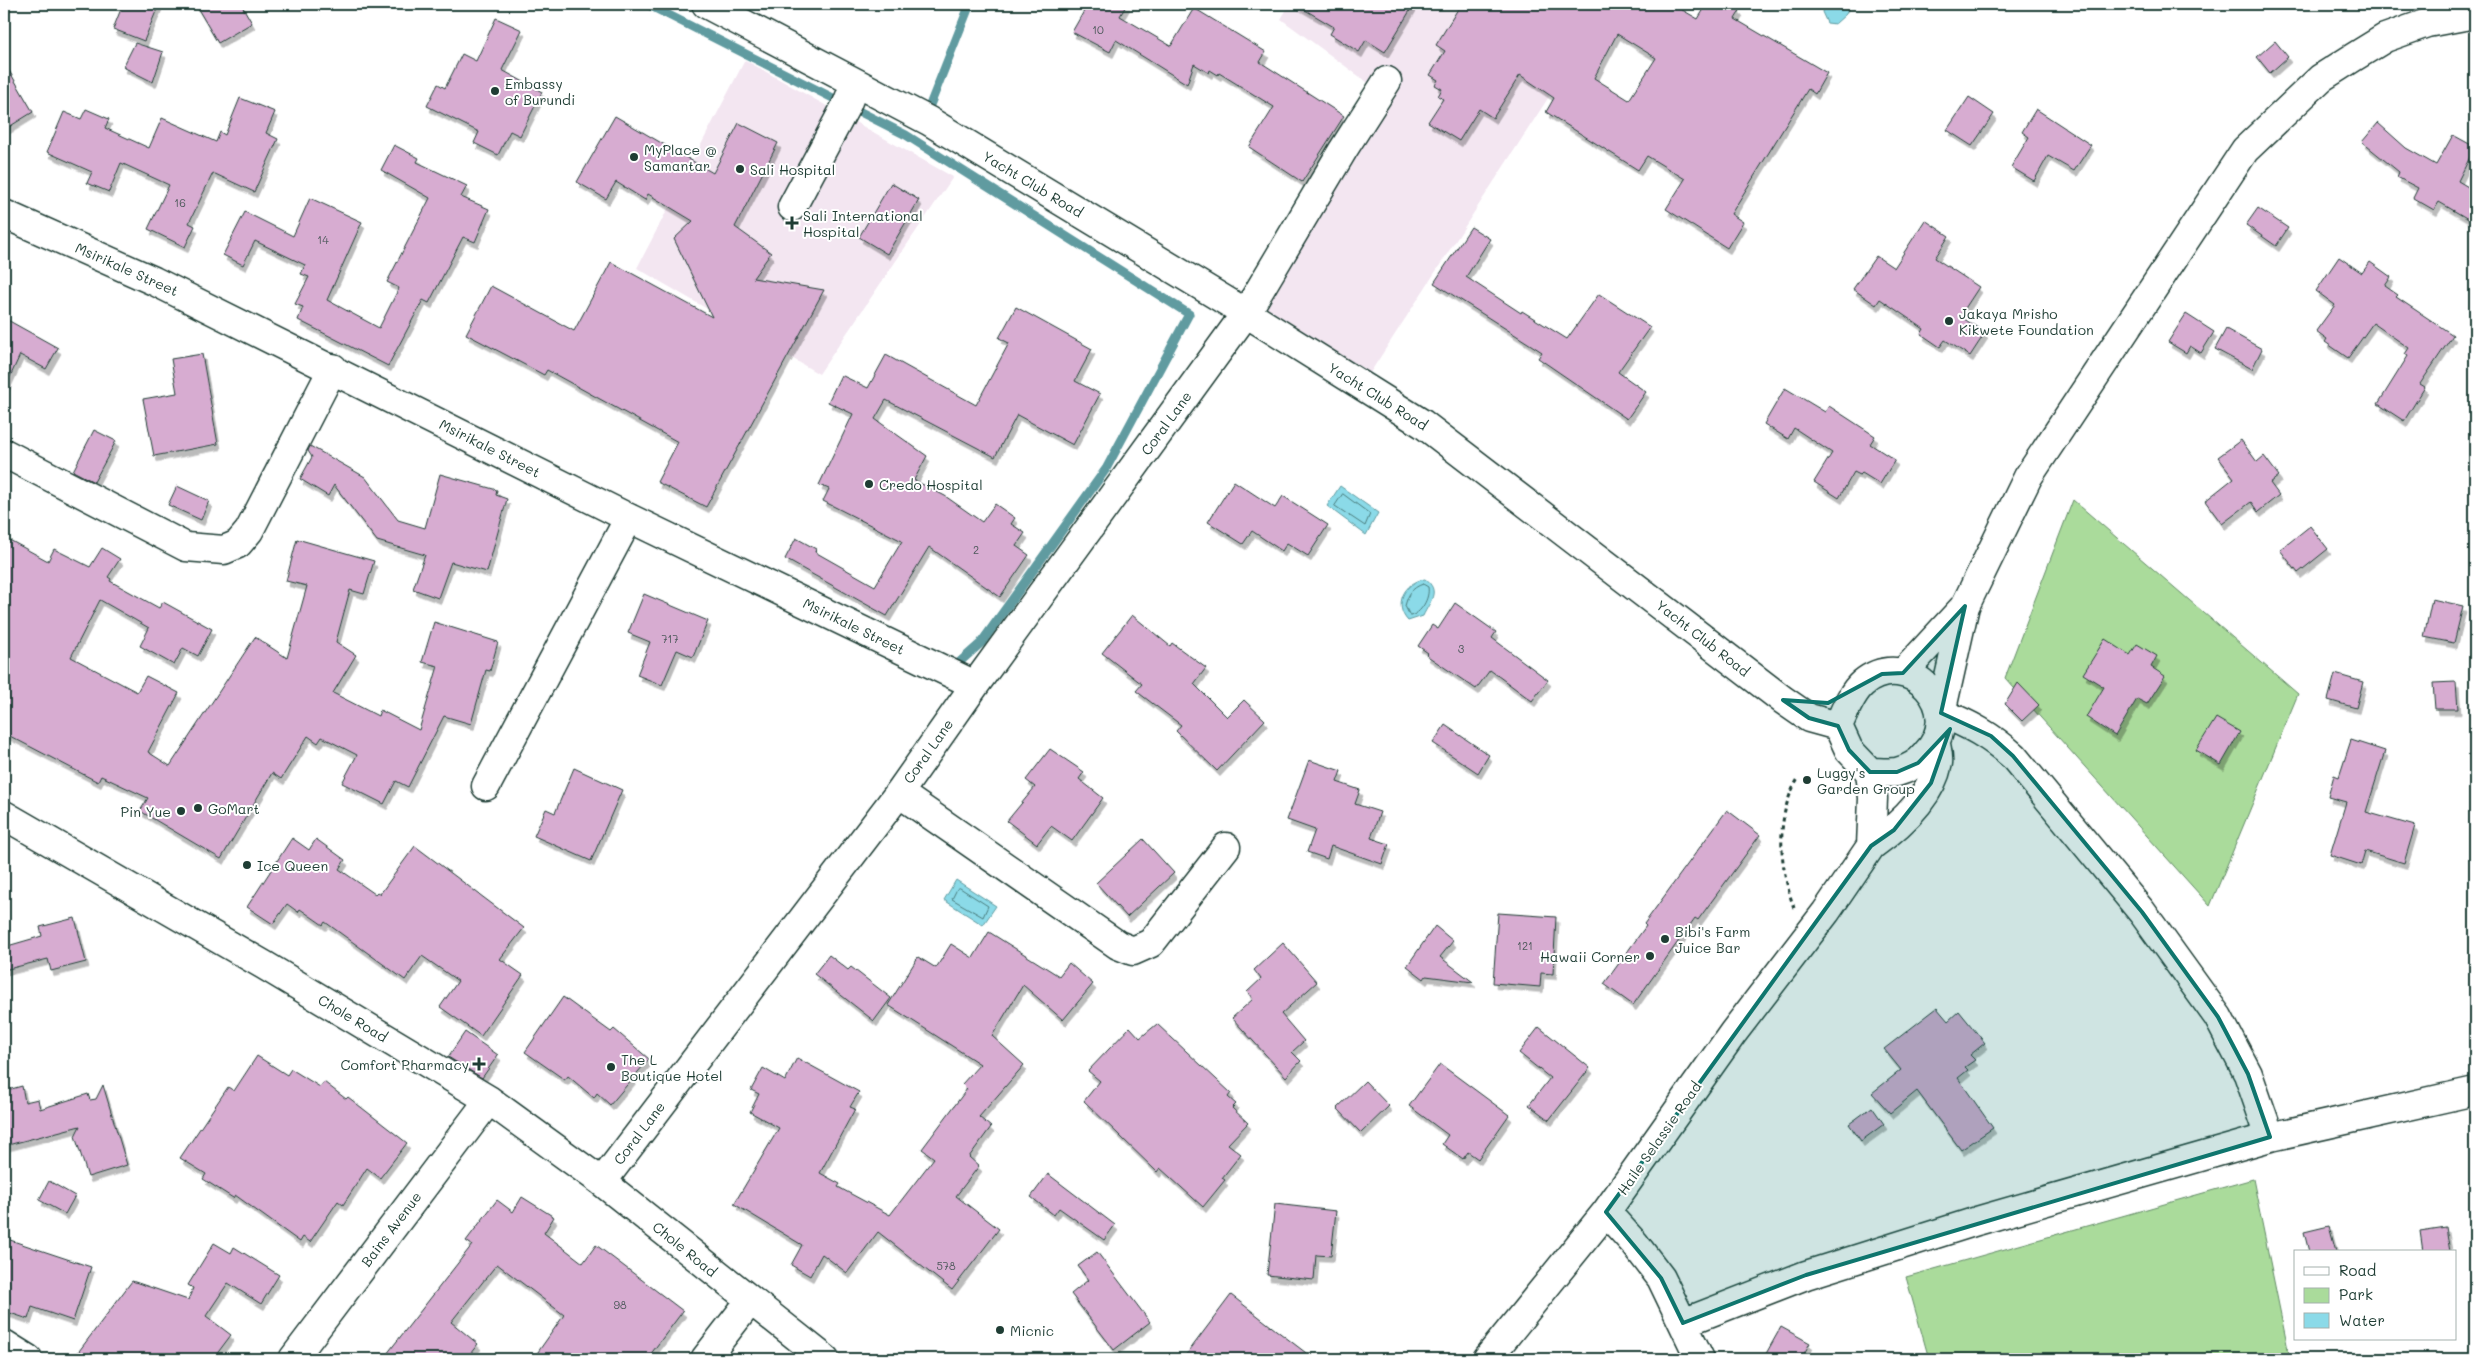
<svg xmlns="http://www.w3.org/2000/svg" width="2479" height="1363" font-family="Mali,sans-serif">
  <defs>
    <filter id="shadow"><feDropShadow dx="3" dy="5.5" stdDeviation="0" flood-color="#0004"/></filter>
  </defs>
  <rect width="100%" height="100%" fill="#fff"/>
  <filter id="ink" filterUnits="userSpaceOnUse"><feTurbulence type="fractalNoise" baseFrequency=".02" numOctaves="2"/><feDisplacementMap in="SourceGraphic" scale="10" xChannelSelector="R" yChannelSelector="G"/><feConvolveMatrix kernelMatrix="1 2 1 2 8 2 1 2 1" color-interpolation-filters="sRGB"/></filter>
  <g filter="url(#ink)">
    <path fill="#f3e6f1" d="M 1290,4 L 1609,4 L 1368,376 L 1242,294 L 1371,85 L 1281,19 Z
      M 745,60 L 953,177 L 819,374 L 637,268 Z"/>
    <path fill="#aadb9b" stroke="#648c68" d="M 2073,500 L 2298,694 L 2210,906 L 2005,678 Z
      M 2253,1179 L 2290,1359 L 1929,1359 L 1906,1277 Z"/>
    <path fill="#8bdae8" stroke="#609ba0" d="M 1824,4 L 1850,4 L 1846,14 L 1835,24 L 1827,23 L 1822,12 Z
      M 1340,486 L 1378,513 L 1366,535 L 1327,506 Z
      M 1425,579 C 1441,591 1430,601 1423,616 L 1408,621 C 1393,605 1404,582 1425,579 Z
      M 956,880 L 996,906 L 983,925 L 944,900 Z"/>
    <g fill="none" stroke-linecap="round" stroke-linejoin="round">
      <path stroke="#4a7c7c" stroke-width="1" d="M 1343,494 L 1370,514 L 1365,526 L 1335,506 Z
        M 1423,584 L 1428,587 C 1430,598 1421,614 1410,616 L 1405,606 C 1408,595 1411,588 1423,584 Z
        M 960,888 L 988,906 L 983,917 L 952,899 L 957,889 Z"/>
      <path stroke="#609ba0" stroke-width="9" d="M 647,4 L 906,135 L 1189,314 L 1106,469 L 981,643 L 954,667
        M 928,110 L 970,4"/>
    </g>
    <path fill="#d7acd1" stroke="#1f3d34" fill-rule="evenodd" filter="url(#shadow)" d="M 123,4 L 159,4 L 144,41 L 113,29 Z
      M 195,4 L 241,4 L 252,23 L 218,43 Z
      M 1088,4 L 1127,4 L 1120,16 L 1171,46 L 1194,8 L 1266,52 L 1260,62 L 1344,116 L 1302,182 L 1249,147 L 1274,107 L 1219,73 L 1218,75 L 1210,70 L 1209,73 L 1194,64 L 1187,84 L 1116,40 L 1110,52 L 1072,32 Z
      M 1295,4 L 1414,4 L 1385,52 L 1366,40 L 1359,52 L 1330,34 L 1334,27 Z
      M 1461,4 L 1672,4 L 1698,19 L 1707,4 L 1728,4 L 1740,11 L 1735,19 L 1827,73 L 1815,94 L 1808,89 L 1731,214 L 1743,222 L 1727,248 L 1666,209 L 1685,179 L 1647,156 L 1638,170 L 1546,112 L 1554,98 L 1520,75 L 1493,118 L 1479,109 L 1459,141 L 1428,122 L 1443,99 L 1438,96 L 1442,89 L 1435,85 L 1438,80 L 1430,75 L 1445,51 L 1436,45 ZM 1617,34 L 1656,58 L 1629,100 L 1594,78 Z
      M 496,18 L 522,30 L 502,70 L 542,92 L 520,136 L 510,131 L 498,155 L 474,143 L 479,132 L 427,106 L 438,84 L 445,88 L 462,54 L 476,61 Z
      M 2275,41 L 2288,57 L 2270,73 L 2257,57 Z
      M 135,43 L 163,52 L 153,82 L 123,67 Z
      M 4,62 L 33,112 L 4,130 Z
      M 1969,97 L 1994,114 L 1972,146 L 1947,130 Z
      M 240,98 L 275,112 L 266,133 L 278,139 L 254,192 L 213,173 L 189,223 L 195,226 L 185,247 L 148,229 L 169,185 L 121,163 L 109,192 L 87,183 L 92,172 L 47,152 L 64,112 L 81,119 L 86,109 L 109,119 L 105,128 L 149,148 L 162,118 L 216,142 L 220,132 L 225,135 Z
      M 2036,109 L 2091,145 L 2074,171 L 2048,156 L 2034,181 L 2011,167 L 2029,137 L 2022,132 Z
      M 615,116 L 713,173 L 739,123 L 778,143 L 735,227 L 771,253 L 753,278 L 824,290 L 706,507 L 657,482 L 678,442 L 547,370 L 544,375 L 466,334 L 491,286 L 574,331 L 611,262 L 712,317 L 674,239 L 693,221 L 648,194 L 645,200 L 616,182 L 606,199 L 577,182 Z
      M 2378,123 L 2406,148 L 2436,165 L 2453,135 L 2475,147 L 2458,181 L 2475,191 L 2475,223 L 2439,202 L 2434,210 L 2413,198 L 2418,188 L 2397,177 L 2399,172 L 2362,142 Z
      M 394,145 L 419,158 L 417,162 L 467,186 L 461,197 L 489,209 L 475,242 L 463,237 L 429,303 L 423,300 L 388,366 L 298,320 L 303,307 L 295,304 L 309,277 L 301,274 L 305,265 L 255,241 L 243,265 L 223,255 L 245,212 L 293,236 L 310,198 L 362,222 L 327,300 L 379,328 L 399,288 L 387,282 L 430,198 L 381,170 Z
      M 891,183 L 919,200 L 887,254 L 859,237 Z
      M 2258,208 L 2288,228 L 2276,246 L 2246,225 Z
      M 1925,220 L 1949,236 L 1935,258 L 1979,287 L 1960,316 L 1985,333 L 1970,356 L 1945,340 L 1940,347 L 1921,334 L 1924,329 L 1880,299 L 1876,305 L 1853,289 L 1876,256 L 1894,268 Z
      M 1471,227 L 1490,239 L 1466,277 L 1521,313 L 1522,311 L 1567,339 L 1599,294 L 1650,327 L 1618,372 L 1646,392 L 1627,419 L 1538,358 L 1542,352 L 1434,283 Z
      M 2339,257 L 2362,273 L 2370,262 L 2391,277 L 2385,286 L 2398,295 L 2396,297 L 2453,335 L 2420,384 L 2425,387 L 2404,421 L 2378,404 L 2408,356 L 2405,354 L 2409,348 L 2373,323 L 2348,358 L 2325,342 L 2327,339 L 2316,331 L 2335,305 L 2316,291 Z
      M 1016,307 L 1092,349 L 1075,381 L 1100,394 L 1073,445 L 1017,415 L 995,457 L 886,400 L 875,419 L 927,456 L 914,480 L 945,496 L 982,522 L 995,504 L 1015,518 L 1011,524 L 1025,533 L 1016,546 L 1029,555 L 1000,597 L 929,547 L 887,616 L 785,559 L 796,538 L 816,549 L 815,552 L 875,586 L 902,541 L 823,501 L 829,489 L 819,485 L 853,414 L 828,402 L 841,375 L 868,388 L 886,355 L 976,405 L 1009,343 L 999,338 Z
      M 2186,314 L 2214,332 L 2201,353 L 2190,346 L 2186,353 L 2168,342 Z
      M 4,318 L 58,348 L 46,369 L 20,355 L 4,390 Z
      M 2226,329 L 2262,349 L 2252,369 L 2215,349 Z
      M 202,354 L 218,444 L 154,456 L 143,399 L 177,393 L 171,359 Z
      M 1785,388 L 1825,412 L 1829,406 L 1875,436 L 1870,444 L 1895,460 L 1880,484 L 1862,473 L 1860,475 L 1854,472 L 1839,498 L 1814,482 L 1832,453 L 1794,428 L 1788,439 L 1764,424 Z
      M 94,430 L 116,441 L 94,482 L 73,471 Z
      M 2241,440 L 2257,462 L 2264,456 L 2279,476 L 2270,483 L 2279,495 L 2258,512 L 2251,502 L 2222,524 L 2205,501 L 2234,478 L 2218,457 Z
      M 310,446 L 365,477 L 398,520 L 425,528 L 440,474 L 497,490 L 496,495 L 507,499 L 487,572 L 451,562 L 438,598 L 413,589 L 425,555 L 377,541 L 334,485 L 328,496 L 300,479 L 312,457 L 308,451 Z
      M 1234,481 L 1275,508 L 1283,496 L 1328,525 L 1308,556 L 1287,543 L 1282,551 L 1252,531 L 1243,544 L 1208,522 Z
      M 177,486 L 209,501 L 201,520 L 168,505 Z
      M 2310,526 L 2328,549 L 2298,573 L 2280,550 Z
      M 4,537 L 48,561 L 54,549 L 90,567 L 102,548 L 120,559 L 108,577 L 111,579 L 110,581 L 159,608 L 163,602 L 212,629 L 198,656 L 183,648 L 174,665 L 140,646 L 149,628 L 100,600 L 71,657 L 137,692 L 146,676 L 179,693 L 148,752 L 170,766 L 255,637 L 287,658 L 307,586 L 286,581 L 297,539 L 374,561 L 364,594 L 350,590 L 336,642 L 356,655 L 333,693 L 378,716 L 380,710 L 419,730 L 438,666 L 422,662 L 434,622 L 498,642 L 490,671 L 486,670 L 471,724 L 444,716 L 408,787 L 396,781 L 384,804 L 342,783 L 357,755 L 322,737 L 318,743 L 308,736 L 281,779 L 272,773 L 221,859 L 140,811 L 148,798 L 101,776 L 98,782 L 4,733 Z
      M 644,594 L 708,621 L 693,657 L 677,650 L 662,685 L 637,675 L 650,642 L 628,633 Z
      M 2432,599 L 2463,606 L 2454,643 L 2424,637 Z
      M 1455,603 L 1496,632 L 1492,638 L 1548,680 L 1532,701 L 1490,670 L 1476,689 L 1426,655 L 1428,653 L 1418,646 L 1432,625 L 1438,629 Z
      M 1132,615 L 1170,646 L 1172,643 L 1206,668 L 1194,684 L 1227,717 L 1244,700 L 1265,720 L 1217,771 L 1176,731 L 1181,725 L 1136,691 L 1142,684 L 1102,653 Z
      M 2105,639 L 2130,655 L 2137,644 L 2157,656 L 2151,667 L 2165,676 L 2147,704 L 2137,699 L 2115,736 L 2086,717 L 2104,687 L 2083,674 Z
      M 2335,674 L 2363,682 L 2356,708 L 2328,700 Z
      M 2456,682 L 2458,709 L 2435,709 L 2433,683 Z
      M 2018,683 L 2039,705 L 2022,721 L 2005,704 Z
      M 2216,718 L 2240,732 L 2221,765 L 2196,750 Z
      M 1445,725 L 1489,755 L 1478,773 L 1433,743 Z
      M 2351,740 L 2385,751 L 2366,812 L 2415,826 L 2404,863 L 2365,851 L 2361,865 L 2330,855 L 2346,802 L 2328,797 L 2334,775 L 2339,777 Z
      M 1050,749 L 1084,772 L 1079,779 L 1103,798 L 1072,841 L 1051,826 L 1037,844 L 1007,821 L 1035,787 L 1026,780 Z
      M 1309,760 L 1341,771 L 1337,782 L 1360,790 L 1355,804 L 1380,812 L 1371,838 L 1389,844 L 1382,864 L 1331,846 L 1327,859 L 1307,852 L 1315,830 L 1287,820 Z
      M 574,768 L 622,790 L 591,861 L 534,836 L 546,809 L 555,813 Z
      M 1727,810 L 1760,835 L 1698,920 L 1695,918 L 1633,1005 L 1604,984 L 1646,926 L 1644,924 Z
      M 292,838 L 309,850 L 316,839 L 345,860 L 339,869 L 375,894 L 377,892 L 380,894 L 415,846 L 524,928 L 500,959 L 523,975 L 481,1036 L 440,1007 L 458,981 L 422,956 L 405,980 L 325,922 L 323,925 L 300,909 L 298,912 L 287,904 L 273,924 L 247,907 Z
      M 1143,839 L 1174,873 L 1127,917 L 1096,883 Z
      M 1498,913 L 1556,917 L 1553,974 L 1541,973 L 1540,987 L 1493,983 Z
      M 75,918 L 86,962 L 51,971 L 48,959 L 4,970 L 4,947 L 42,936 L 40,927 Z
      M 1435,926 L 1453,941 L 1440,957 L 1473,982 L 1426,976 L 1424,979 L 1407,966 Z
      M 989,932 L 1059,976 L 1069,963 L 1093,984 L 1063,1020 L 1023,985 L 992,1036 L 1024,1065 L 979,1117 L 991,1127 L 969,1157 L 979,1166 L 956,1196 L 999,1229 L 952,1290 L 878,1232 L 847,1273 L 822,1254 L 810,1276 L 791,1265 L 802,1245 L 734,1204 L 779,1128 L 750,1112 L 759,1094 L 751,1090 L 763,1068 L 785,1081 L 797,1058 L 859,1092 L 850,1107 L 855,1109 L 820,1173 L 840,1184 L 838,1187 L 890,1215 L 934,1158 L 922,1149 L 967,1089 L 962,1084 L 980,1064 L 888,1005 L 918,957 L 936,968 L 951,944 L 973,958 Z
      M 1283,943 L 1317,982 L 1281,1014 L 1304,1041 L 1292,1052 L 1301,1061 L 1286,1077 L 1232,1018 L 1253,999 L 1247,992 L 1261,979 L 1254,970 Z
      M 829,955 L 848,970 L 851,967 L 891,998 L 874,1021 L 814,974 Z
      M 563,997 L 611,1032 L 614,1029 L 649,1059 L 610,1105 L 597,1093 L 594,1098 L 568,1076 L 565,1080 L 525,1052 Z
      M 1937,1008 L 1948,1021 L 1959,1011 L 1985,1043 L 1970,1055 L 1975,1060 L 1965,1067 L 1968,1070 L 1958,1078 L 1993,1128 L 1961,1150 L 1917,1091 L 1890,1113 L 1872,1093 L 1901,1070 L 1884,1049 Z
      M 1157,1024 L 1231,1093 L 1228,1097 L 1236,1104 L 1232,1108 L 1248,1123 L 1228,1144 L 1241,1154 L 1222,1178 L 1225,1180 L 1203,1207 L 1160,1168 L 1157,1172 L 1084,1101 L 1100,1081 L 1088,1071 L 1130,1027 L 1140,1038 Z
      M 1539,1027 L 1590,1068 L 1549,1120 L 1529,1105 L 1550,1078 L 1519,1053 Z
      M 465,1032 L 498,1055 L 482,1078 L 448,1057 Z
      M 257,1056 L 287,1075 L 291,1069 L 320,1087 L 324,1082 L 346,1099 L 348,1097 L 407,1143 L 380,1178 L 367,1168 L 343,1205 L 338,1201 L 310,1242 L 303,1237 L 300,1242 L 235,1195 L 233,1198 L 203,1179 L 206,1174 L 180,1158 L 228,1087 L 234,1091 Z
      M 1440,1064 L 1509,1115 L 1478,1159 L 1468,1152 L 1463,1159 L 1442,1144 L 1448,1135 L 1409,1106 Z
      M 1365,1081 L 1389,1106 L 1361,1133 L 1337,1108 Z
      M 103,1085 L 127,1165 L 88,1177 L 75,1136 L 80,1126 L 4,1146 L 4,1091 L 22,1086 L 25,1102 L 38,1099 L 40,1109 L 88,1094 L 90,1100 L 96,1099 Z
      M 1872,1107 L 1884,1124 L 1861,1141 L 1849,1124 Z
      M 1048,1174 L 1115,1225 L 1104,1240 L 1059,1208 L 1054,1215 L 1031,1197 Z
      M 49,1181 L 75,1196 L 65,1214 L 39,1200 Z
      M 522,1197 L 554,1217 L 544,1233 L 583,1263 L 596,1245 L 683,1311 L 647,1359 L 533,1359 L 564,1315 L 497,1264 L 451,1322 L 478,1344 L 466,1359 L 383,1359 L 472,1245 L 466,1241 L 497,1200 L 513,1212 Z
      M 1275,1204 L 1336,1211 L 1331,1256 L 1316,1255 L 1314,1280 L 1267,1275 Z
      M 2329,1226 L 2336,1252 L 2309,1252 L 2304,1232 Z
      M 2446,1227 L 2450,1252 L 2423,1252 L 2420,1231 Z
      M 4,1238 L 91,1267 L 73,1321 L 32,1307 L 28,1319 L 4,1311 Z
      M 214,1243 L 231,1253 L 234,1247 L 279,1275 L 261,1304 L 228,1283 L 206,1316 L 231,1335 L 213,1359 L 73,1359 L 132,1281 L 188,1300 L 193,1288 L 188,1285 Z
      M 1097,1252 L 1150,1322 L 1114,1350 L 1071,1294 L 1088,1280 L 1078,1266 Z
      M 1231,1295 L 1276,1330 L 1314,1359 L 1183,1359 Z
      M 1781,1327 L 1810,1343 L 1801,1359 L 1763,1359 Z"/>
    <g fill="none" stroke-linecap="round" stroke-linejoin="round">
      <g stroke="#1f3d34" stroke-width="31">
        <path id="minor" d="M 706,4 L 929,121 L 1246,313 L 1423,424 L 1783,700 L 1809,718 L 1838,726 L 1849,750 L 1870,772 L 1873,798 L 1871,846 L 1826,912 L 1733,1033 L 1606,1212 L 1487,1359
          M 792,207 L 847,104 L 855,83
          M 4,214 L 154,281 L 629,518 L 975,685
          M 4,453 L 186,547 L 224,550 L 238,544 L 249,531 L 333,368
          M 1903,673 L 1964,607
          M 1838,726 C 1844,713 1851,693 1863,683 C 1908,646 1969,709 1926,754 C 1919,763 1908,769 1897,772 C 1889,773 1878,772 1870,772
          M 486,786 L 629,518
          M 899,793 L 1118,945 L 1133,951 L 1151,943 L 1226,847
          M 4,815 L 264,965 L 489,1100 L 602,1182 L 825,1359
          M 1871,846 C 1898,827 1931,798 1938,763 C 1939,757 1937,750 1936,744
          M 2270,1137 L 2248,1074 L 2218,1017 L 2142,912 L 2013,756 C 1991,736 1969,724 1941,713 L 1965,606 L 2028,477 L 2245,150 L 2321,78 L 2354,57 L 2385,38 L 2427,23 L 2475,14
          M 602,1182 L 899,793 L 975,685 L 1246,313 L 1343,150 L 1387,81
          M 1606,1212 L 1635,1244 L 1661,1278 L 1700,1359
          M 1683,1323 L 1806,1275 L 1977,1221 L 2270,1137 L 2475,1091
          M 4,1344 L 28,1359
          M 293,1359 L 489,1100
          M 705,1359 L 750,1301"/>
      </g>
      <path stroke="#1f3d34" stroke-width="3" stroke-dasharray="4 4" stroke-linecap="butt" d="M 1794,908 C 1780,868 1774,817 1798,779"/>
      <use href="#minor" stroke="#fff" stroke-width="28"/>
    </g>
  </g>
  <path fill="#0f766e" fill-opacity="0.2" stroke="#0f766e" stroke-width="4" stroke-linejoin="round" d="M 1965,606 L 1941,713 L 1991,736 L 2013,756 L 2142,912 L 2218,1017 L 2248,1074 L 2270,1137 L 1806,1275 L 1683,1323 L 1661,1278 L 1606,1212 L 1871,846 L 1894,830 L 1931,783 L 1950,729 L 1918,763 L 1897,772 L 1870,772 L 1849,750 L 1838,726 L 1809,718 L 1783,700 L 1828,703 L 1882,674 L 1903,673 Z"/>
  <g fill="#1f3d34" stroke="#fff" stroke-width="2">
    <circle cx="495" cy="91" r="5"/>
    <circle cx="634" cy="157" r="5"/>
    <circle cx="740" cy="169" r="5"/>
    <path d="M789.5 215.5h5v5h5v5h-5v5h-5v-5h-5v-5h5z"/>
    <circle cx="1949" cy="321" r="5"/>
    <circle cx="869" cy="484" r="5"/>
    <circle cx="1807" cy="780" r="5"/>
    <circle cx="198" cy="808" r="5"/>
    <circle cx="181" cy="811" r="5"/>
    <circle cx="247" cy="865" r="5"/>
    <circle cx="1665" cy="939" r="5"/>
    <circle cx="1650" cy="956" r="5"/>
    <path d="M476.5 1056.5h5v5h5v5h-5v5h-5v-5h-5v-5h5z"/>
    <circle cx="611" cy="1067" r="5"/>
    <circle cx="1000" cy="1330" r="5"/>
  </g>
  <g text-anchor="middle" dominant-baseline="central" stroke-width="4" stroke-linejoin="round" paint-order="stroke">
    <g font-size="11" fill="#4d595b">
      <text x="1098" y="29">10</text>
      <text x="180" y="202">16</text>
      <text x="323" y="239">14</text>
      <text x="976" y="549">2</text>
      <text x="670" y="638">717</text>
      <text x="1461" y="648">3</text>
      <text x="1525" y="945">121</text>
      <text x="946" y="1265">578</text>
      <text x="620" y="1304">98</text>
    </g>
    <g font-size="14" fill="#1f3d34" stroke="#fff" text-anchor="start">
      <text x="505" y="83">Embassy<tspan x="505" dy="16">of Burundi</tspan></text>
      <text x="644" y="149">MyPlace @<tspan x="644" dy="16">Samantar</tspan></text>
      <text x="750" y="169">Sali Hospital</text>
      <text x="803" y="215">Sali International<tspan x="803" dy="16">Hospital</tspan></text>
      <text x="1959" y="313">Jakaya Mrisho<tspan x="1959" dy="16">Kikwete Foundation</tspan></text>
      <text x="879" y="484">Credo Hospital</text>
      <text x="1817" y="772">Luggy's<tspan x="1817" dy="16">Garden Group</tspan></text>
      <text x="208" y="808">GoMart</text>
      <text x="171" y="811" text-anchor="end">Pin Yue</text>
      <text x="257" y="865">Ice Queen</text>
      <text x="1675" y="931">Bibi's Farm<tspan x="1675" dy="16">Juice Bar</tspan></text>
      <text x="1640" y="956" text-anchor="end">Hawaii Corner</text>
      <text x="621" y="1059">The L<tspan x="621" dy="16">Boutique Hotel</tspan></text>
      <text x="469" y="1064" text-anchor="end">Comfort Pharmacy</text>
      <text x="1010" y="1330">Micnic</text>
    </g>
    <g font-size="14" fill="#1f3d34" stroke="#fff">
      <text transform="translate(1033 184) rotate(31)">Yacht Club Road</text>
      <text transform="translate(127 269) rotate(24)">Msirikale Street</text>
      <text transform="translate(1378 396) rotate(32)">Yacht Club Road</text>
      <text transform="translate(1166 423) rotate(-54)">Coral Lane</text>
      <text transform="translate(490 448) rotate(27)">Msirikale Street</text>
      <text transform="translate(854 626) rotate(26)">Msirikale Street</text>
      <text transform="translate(1703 638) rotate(38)">Yacht Club Road</text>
      <text transform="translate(928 751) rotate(-55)">Coral Lane</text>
      <text transform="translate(353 1018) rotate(31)">Chole Road</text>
      <text transform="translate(639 1133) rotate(-53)">Coral Lane</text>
      <text transform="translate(1659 1138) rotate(-55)">Haile Selassie Road</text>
      <text transform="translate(391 1229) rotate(-53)">Bains Avenue</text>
      <text transform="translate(685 1249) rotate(39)">Chole Road</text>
    </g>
  </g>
  <rect width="2479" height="1363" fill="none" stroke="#fff" stroke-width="20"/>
  <rect x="10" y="10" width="2459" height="1343" fill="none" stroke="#1f3d34" stroke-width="2" filter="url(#ink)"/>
  <rect x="2294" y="1250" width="162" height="90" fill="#ffffff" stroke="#a5b1ae"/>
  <rect x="2304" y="1267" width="25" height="8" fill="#ffffff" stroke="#a5b1ae"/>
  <text x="2339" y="1276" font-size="15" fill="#1f3d34">Road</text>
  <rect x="2304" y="1288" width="25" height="15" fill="#aadb9b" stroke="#a5b1ae"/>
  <text x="2339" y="1300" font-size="15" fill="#1f3d34">Park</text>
  <rect x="2304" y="1313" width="25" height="15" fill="#8bdae8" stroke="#a5b1ae"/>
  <text x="2339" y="1326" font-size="15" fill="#1f3d34">Water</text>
</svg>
